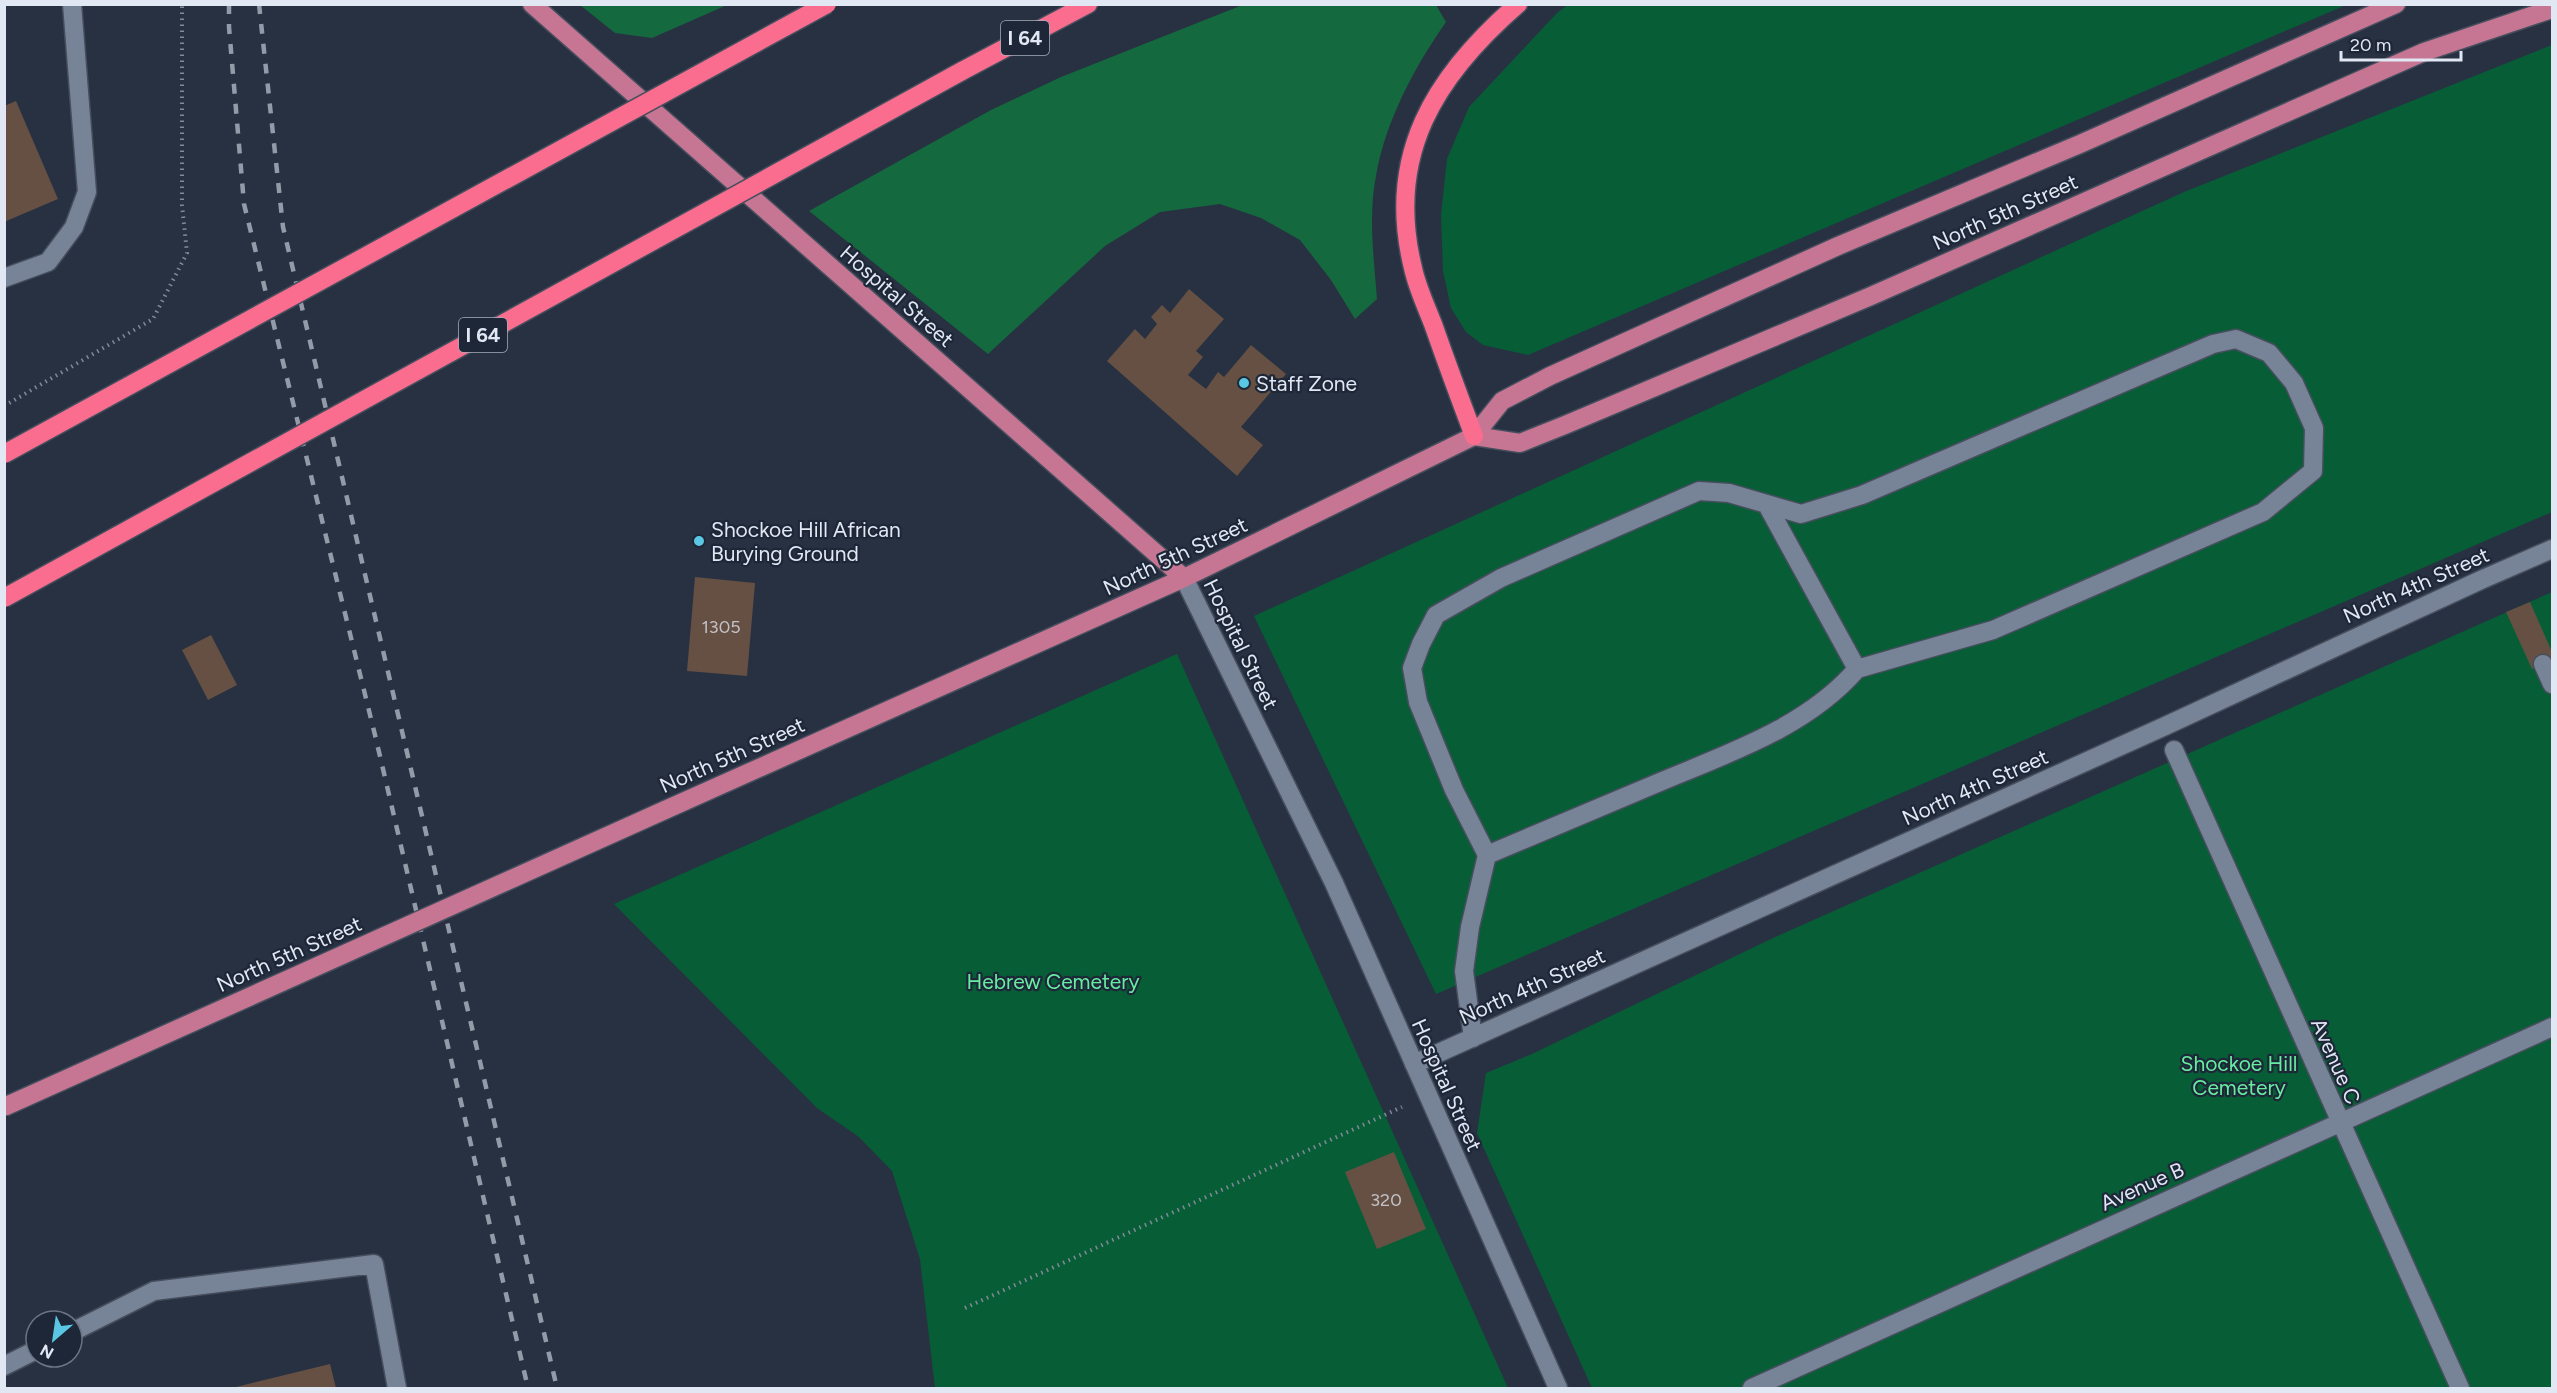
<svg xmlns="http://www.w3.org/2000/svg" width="2557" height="1393" font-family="Figtree,sans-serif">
  <rect width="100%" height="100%" fill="#273142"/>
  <path fill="#075e36" d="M 1569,4 L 2346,4 L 2346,5 L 1528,355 L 1483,345 L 1466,332 L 1451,308 L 1443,271 L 1441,215 L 1447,159 L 1469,107 L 1557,13 Z
    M 2552,45 L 2552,512 L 1436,994 L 1254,616 L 2184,192 Z
    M 2552,592 L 2552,1388 L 1592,1388 L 1477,1133 L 1486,1073 L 1532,1054 L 1773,938 Z
    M 1177,654 L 1508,1388 L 935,1388 L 920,1259 L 892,1171 L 859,1137 L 817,1108 L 614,904 Z"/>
  <path fill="#15693f" d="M 1245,4 L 1436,5 L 1446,22 C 1415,66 1385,122 1376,176 C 1368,216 1374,259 1377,299 L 1355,319 L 1331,280 L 1300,240 L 1261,218 L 1220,204 L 1160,212 L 1105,246 L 988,354 L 809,211 L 991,110 L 1061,77 Z
    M 580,5 L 727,5 L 652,38 L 615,33 Z"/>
  <path fill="#655043" d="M 16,101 L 58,199 L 4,222 L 4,106 Z
    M 1189,289 L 1224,319 L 1196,351 L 1203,357 L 1188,375 L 1206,389 L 1218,372 L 1224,377 L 1251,345 L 1286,374 L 1241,427 L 1263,445 L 1237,476 L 1107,361 L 1135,329 L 1145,339 L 1157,324 L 1151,317 L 1162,305 L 1170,313 Z
    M 695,577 L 755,583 L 747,676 L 687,671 Z
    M 2530,602 L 2552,652 L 2552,660 L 2532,669 L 2506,612 Z
    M 211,635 L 237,685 L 208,700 L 182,650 Z
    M 1394,1152 L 1426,1229 L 1377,1249 L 1345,1172 Z
    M 330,1364 L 336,1388 L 232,1388 Z"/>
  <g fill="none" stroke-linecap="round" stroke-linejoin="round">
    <g stroke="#464e5d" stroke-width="21">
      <path id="minor" d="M 4,278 L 48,262 L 74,227 L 87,192 L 72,4
        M 1767,505 L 1857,669
        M 1184,578 L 1334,883 L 1558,1388
        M 2543,664 L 2552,684
        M 2174,750 L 2460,1388
        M 1473,1038 L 1464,971 L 1470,927 L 1487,855 L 1454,790 L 1418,702 L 1412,668 L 1421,644 L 1436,615 L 1501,578 L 1699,491 L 1729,493 L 1801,514 L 1862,495 L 2213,344 L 2236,339 L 2269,353 L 2294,383 L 2314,428 L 2313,471 L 2263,512 L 1993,630 L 1857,669 C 1807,727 1729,753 1660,782 C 1603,806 1545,830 1487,855
        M 1414,1064 L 2163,727 L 2483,579 L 2552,549
        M 72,1332 L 154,1291 L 374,1264 L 397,1388
        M 4,1366 L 36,1350
        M 1752,1388 L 2552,1027"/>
    </g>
    <g stroke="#464e5d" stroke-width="21">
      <path id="major" d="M 532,4 L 1184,578
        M 1474,436 L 1520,443 L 1565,425 L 1871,296 L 2424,52 L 2552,9
        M 665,810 L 1184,578 L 1474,436 L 1502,401 L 1550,376 L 1838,246 L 2080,144 L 2396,4"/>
    </g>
    <g stroke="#464e5d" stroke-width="21">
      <path id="highway" d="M 962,71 L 1088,4
        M 1474,436 C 1460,399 1446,361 1433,324 C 1426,306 1417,287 1413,268 C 1385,155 1435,76 1518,4"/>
    </g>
    <path stroke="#828a99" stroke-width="4" stroke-dasharray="1.5 4.5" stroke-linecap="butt" d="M 4,406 L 153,319 L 187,253 L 182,205 L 182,4
      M 965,1308 L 1402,1107"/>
    <use href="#minor" stroke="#778397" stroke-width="18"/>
    <use href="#major" stroke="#c67692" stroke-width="18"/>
    <use href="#highway" stroke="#fa6d8e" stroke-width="18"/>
    <path stroke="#939aa8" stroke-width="4.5" stroke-dasharray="10 10" stroke-linecap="butt" d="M 229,4 L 229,27 L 244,204 L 375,735 L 528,1388
      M 259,4 L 283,227 L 557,1388"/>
    <g stroke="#464e5d" stroke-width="21" stroke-linecap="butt">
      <path id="major-bridge" d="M 4,1107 L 665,810"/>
    </g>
    <g stroke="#464e5d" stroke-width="21" stroke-linecap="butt">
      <path id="highway-bridge" d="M 4,454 L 827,4
        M 4,598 L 962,71"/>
    </g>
    <use href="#major-bridge" stroke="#c67692" stroke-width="18"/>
    <use href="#highway-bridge" stroke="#fa6d8e" stroke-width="18"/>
  </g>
  <g fill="#5ac8e5" stroke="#1d2738" stroke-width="2">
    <circle cx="1244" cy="383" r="6"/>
    <circle cx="699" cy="541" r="6"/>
  </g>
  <g text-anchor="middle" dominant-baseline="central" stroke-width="4.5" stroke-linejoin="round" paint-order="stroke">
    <g font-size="18" fill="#c2c1c7">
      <text x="721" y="627">1305</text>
      <text x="1386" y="1200">320</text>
    </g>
    <g fill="#1d2738" stroke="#a6adbb" stroke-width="1.5">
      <rect x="1001" y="21" width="48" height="34" rx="4.5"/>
      <rect x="459" y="318" width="48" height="34" rx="4.5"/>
    </g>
    <g font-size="20" font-weight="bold" fill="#e1e7f3">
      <text x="1025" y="38">I 64</text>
      <text x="483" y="335">I 64</text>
    </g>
    <g font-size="21" fill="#e1e7f3" stroke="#1d2738">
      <text transform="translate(2005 212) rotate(-24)">North 5th Street</text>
      <text transform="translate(897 296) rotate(41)">Hospital Street</text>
      <text transform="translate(1175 556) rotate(-25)">North 5th Street</text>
      <text transform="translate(2416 585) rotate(-24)">North 4th Street</text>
      <text transform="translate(1241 644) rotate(64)">Hospital Street</text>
      <text transform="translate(732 755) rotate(-24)">North 5th Street</text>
      <text transform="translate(1975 787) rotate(-24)">North 4th Street</text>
      <text transform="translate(289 954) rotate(-24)">North 5th Street</text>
      <text transform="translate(1532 986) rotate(-24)">North 4th Street</text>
      <text transform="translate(2336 1061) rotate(66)">Avenue C</text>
      <text transform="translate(1447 1085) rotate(66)">Hospital Street</text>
      <text transform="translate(2142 1186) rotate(-24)">Avenue B</text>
    </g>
    <g font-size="21" fill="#e1e7f3" stroke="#1d2738" text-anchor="start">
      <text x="1256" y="383">Staff Zone</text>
      <text x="711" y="529">Shockoe Hill African<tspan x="711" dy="24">Burying Ground</tspan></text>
    </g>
    <g font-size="21" fill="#67eda1" stroke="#1d2738">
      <text x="1053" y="981">Hebrew Cemetery</text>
      <text x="2239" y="1063">Shockoe Hill<tspan x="2239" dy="24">Cemetery</tspan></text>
    </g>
  </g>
  <rect width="2557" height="1393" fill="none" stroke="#e1e7f3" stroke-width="12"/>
  <g transform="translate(54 1339) rotate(209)"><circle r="28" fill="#1d2738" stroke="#6b7483" stroke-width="1.5"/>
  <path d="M0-4.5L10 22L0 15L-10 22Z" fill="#5ac8e5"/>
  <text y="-9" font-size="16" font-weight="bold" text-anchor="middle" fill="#e1e7f3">N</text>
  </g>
  <path d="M2341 51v9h120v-9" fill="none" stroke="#e1e7f3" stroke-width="3"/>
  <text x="2350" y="51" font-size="18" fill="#e1e7f3" stroke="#1d2738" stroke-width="4.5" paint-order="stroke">20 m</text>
</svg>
